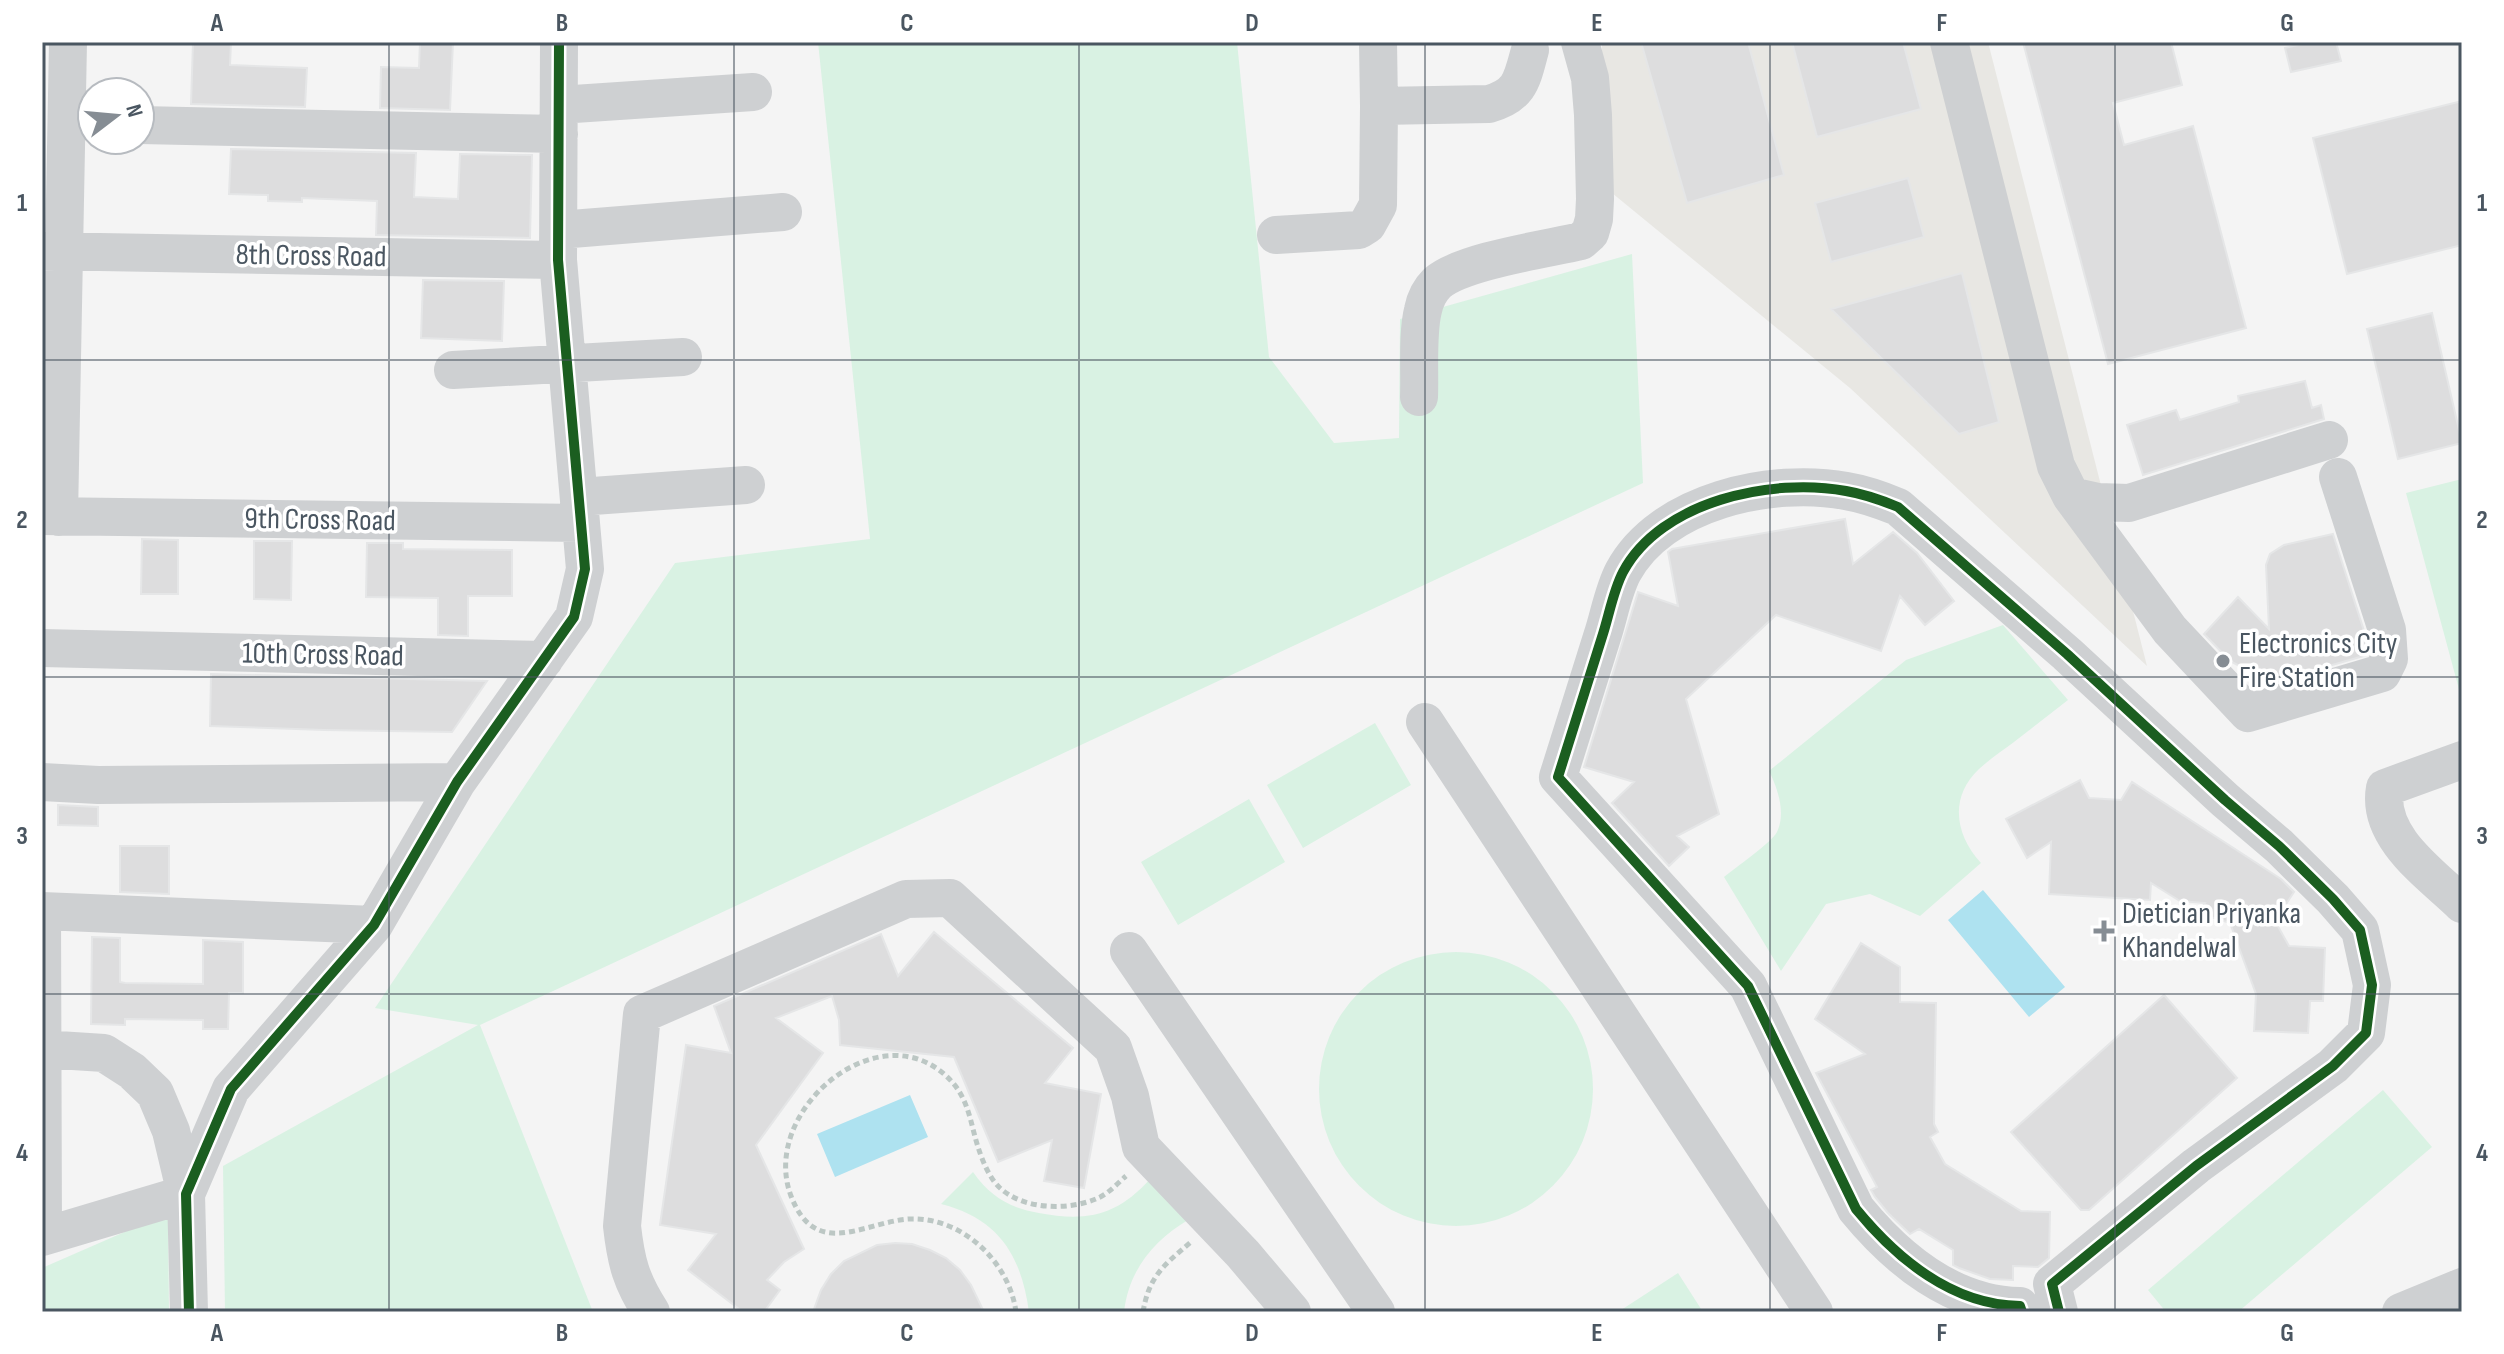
<svg xmlns="http://www.w3.org/2000/svg" width="2504" height="1354" font-family="'Sofia Sans Condensed',sans-serif">
  <rect width="100%" height="100%" fill="#f4f4f4"/>
  <path fill="#e8e7e3" d="M 1602,42 L 1988,42 L 2147,666 L 1850,388 L 1612,193 L 1602,105 Z"/>
  <path fill="#d9f2e3" d="M 818,42 L 1237,42 L 1269,357 L 1334,443 L 1399,438 L 1400,319 L 1632,254 L 1643,483 L 480,1025 L 593,1312 L 225,1312 L 223,1166 L 478,1025 L 375,1008 L 675,563 L 870,539 Z
    M 2462,479 L 2462,693 L 2460,693 L 2406,493 Z
    M 2003,625 L 2068,700 C 2050,714 2032,728 2014,742 C 2002,751 1990,759 1979,769 C 1949,797 1955,835 1981,863 L 1920,916 L 1870,894 L 1826,904 L 1781,971 L 1724,877 C 1735,868 1771,843 1777,832 C 1786,813 1778,789 1769,771 L 1906,660 Z
    M 1375,723 L 1411,785 L 1303,848 L 1267,785 Z
    M 1249,799 L 1285,862 L 1178,925 L 1141,862 Z
    M1319 1089a137 137 0 1 1 274 0a137 137 0 1 1-274 0Z
    M 2383,1090 L 2432,1147 L 2238,1312 L 2166,1312 L 2148,1290 Z
    M 973,1172 C 990,1196 1009,1208 1039,1213 C 1086,1222 1117,1216 1150,1179 L 1188,1220 C 1153,1241 1129,1270 1124,1312 L 1029,1312 C 1021,1255 999,1219 941,1204 Z
    M 168,1213 L 169,1312 L 42,1312 L 42,1268 Z
    M 1678,1273 L 1703,1312 L 1618,1312 Z"/>
  <path fill="#aee2f0" d="M 1983,890 L 2065,987 L 2029,1017 L 1948,920 Z
    M 910,1095 L 928,1137 L 835,1177 L 817,1134 Z"/>
  <path fill="#ddddde" stroke="#e5e6e7" stroke-width="2" d="M 193,42 L 231,42 L 230,65 L 307,68 L 305,107 L 191,104 Z
    M 420,42 L 453,42 L 450,110 L 380,108 L 381,67 L 419,68 Z
    M 1641,42 L 1748,42 L 1784,175 L 1687,203 Z
    M 1792,42 L 1903,42 L 1921,109 L 1817,137 Z
    M 2023,42 L 2171,42 L 2182,85 L 2113,103 L 2124,145 L 2193,126 L 2246,328 L 2108,364 Z
    M 2310,42 L 2336,42 L 2341,61 L 2291,72 L 2285,48 Z
    M 2462,101 L 2462,245 L 2347,274 L 2313,138 Z
    M 231,149 L 416,153 L 414,197 L 458,199 L 460,154 L 532,155 L 530,238 L 376,235 L 377,201 L 302,198 L 302,202 L 268,201 L 268,195 L 229,194 Z
    M 1908,178 L 1924,237 L 1831,262 L 1815,203 Z
    M 1962,273 L 1999,422 L 1959,434 L 1831,309 Z
    M 423,280 L 504,281 L 502,341 L 421,338 Z
    M 2432,313 L 2462,443 L 2398,459 L 2367,329 Z
    M 2305,381 L 2312,408 L 2321,405 L 2324,419 L 2143,475 L 2127,425 L 2176,410 L 2180,420 L 2239,402 L 2238,396 Z
    M 1845,519 L 1853,564 L 1893,532 L 1917,553 L 1954,601 L 1925,625 L 1900,596 L 1881,651 L 1776,615 L 1686,699 L 1719,814 L 1677,836 L 1689,847 L 1669,866 L 1612,803 L 1634,782 L 1584,767 L 1638,592 L 1678,606 L 1668,552 L 1672,549 Z
    M 2333,534 L 2365,634 L 2367,655 L 2294,676 L 2273,677 L 2247,670 L 2230,661 L 2204,634 L 2238,597 L 2269,629 L 2266,565 L 2270,554 L 2284,545 Z
    M 142,539 L 178,540 L 178,594 L 141,594 Z
    M 254,541 L 292,541 L 291,600 L 254,599 Z
    M 367,543 L 403,543 L 403,549 L 512,550 L 512,596 L 468,596 L 468,636 L 438,635 L 438,598 L 366,597 Z
    M 211,674 L 487,681 L 452,732 L 324,730 L 210,726 Z
    M 2080,780 L 2089,798 L 2121,800 L 2132,782 L 2281,879 L 2294,892 L 2275,921 L 2289,946 L 2325,948 L 2323,1001 L 2310,1001 L 2308,1033 L 2254,1031 L 2256,994 L 2230,923 L 2198,913 L 2205,903 L 2180,901 L 2151,883 L 2150,900 L 2049,894 L 2051,842 L 2027,858 L 2006,819 Z
    M 58,805 L 98,807 L 98,826 L 58,825 Z
    M 120,846 L 169,846 L 169,894 L 120,892 Z
    M 934,932 L 1073,1048 L 1045,1083 L 1101,1094 L 1084,1188 L 1044,1181 L 1052,1140 L 998,1162 L 954,1057 L 840,1045 L 839,1020 L 832,996 L 776,1018 L 823,1053 L 756,1145 L 804,1249 L 784,1262 L 767,1280 L 780,1290 L 764,1312 L 743,1312 L 688,1270 L 716,1234 L 660,1225 L 686,1045 L 731,1053 L 714,1006 L 881,934 L 898,976 Z
    M 92,937 L 120,938 L 120,982 L 125,983 L 203,984 L 203,940 L 243,942 L 243,993 L 229,993 L 228,1029 L 203,1029 L 203,1020 L 125,1019 L 125,1025 L 91,1024 Z
    M 1861,943 L 1900,967 L 1900,1002 L 1936,1003 L 1934,1124 L 1938,1132 L 1930,1137 L 1945,1164 L 2021,1211 L 2050,1212 L 2049,1258 L 2038,1267 L 2013,1266 L 2013,1280 L 1990,1279 L 1959,1268 L 1953,1265 L 1953,1250 L 1919,1229 L 1910,1234 L 1888,1213 L 1875,1197 L 1871,1190 L 1877,1187 L 1816,1073 L 1865,1054 L 1815,1019 Z
    M 2164,995 L 2237,1078 L 2089,1210 L 2081,1210 L 2011,1132 Z
    M 895,1243 L 912,1244 L 930,1250 L 946,1258 L 960,1270 L 971,1285 L 984,1312 L 813,1312 L 821,1290 L 831,1274 L 844,1261 L 877,1245 Z"/>
  <g fill="none" stroke-linecap="round" stroke-linejoin="round">
    <path stroke="#bcc7c4" stroke-width="5" stroke-dasharray="6 4" stroke-linecap="butt" d="M 1016,1312 C 1009,1259 956,1211 900,1220 C 857,1227 814,1256 791,1196 C 758,1109 885,1005 953,1083 C 970,1103 971,1127 979,1150 C 983,1162 990,1179 1000,1188 C 1024,1210 1069,1211 1098,1198 C 1108,1194 1118,1183 1126,1176
      M 1143,1312 C 1149,1276 1164,1265 1191,1242"/>
    <path stroke="#ced0d2" stroke-width="38" d="M 1378,42 L 1379,106 L 1489,104 C 1521,95 1522,79 1530,50
      M 1949,42 L 2056,466 L 2071,496 L 2098,502 L 2129,503 L 2329,440
      M 559,105 L 753,92
      M 140,125 L 559,134
      M 559,230 L 783,212
      M 1276,235 L 1359,230 L 1367,225 L 1378,205 L 1379,106
      M 42,251 L 558,260
      M 453,370 L 683,357
      M 1419,397 C 1420,371 1417,334 1423,310 C 1425,300 1430,290 1437,283 C 1462,261 1547,249 1581,241 L 1590,233 L 1594,219 L 1595,199 L 1593,115 L 1590,78 L 1580,42
      M 2071,496 L 2170,630 L 2248,713 L 2382,673 L 2389,659 L 2387,630 L 2338,477
      M 579,497 L 746,485
      M 42,516 L 581,523
      M 59,517 L 68,42
      M 42,648 L 544,660
      M 1425,722 L 1814,1312
      M 2462,760 L 2385,788 C 2376,837 2431,874 2462,904
      M 42,782 L 98,785 L 457,782
      M 42,911 L 374,925
      M 42,911 L 43,1236
      M 1129,951 L 1376,1312
      M 42,1049 L 104,1053 L 132,1071 L 155,1093 L 171,1131 L 186,1194 L 42,1237
      M 189,1312 L 186,1194 L 231,1089 L 374,925 L 457,782 L 574,617 L 585,569 L 558,260 L 559,42
      M 651,1312 C 631,1281 626,1262 622,1226 L 642,1014 L 906,899 L 950,898 L 1113,1048 L 1130,1096 L 1141,1147 L 1243,1254 L 1292,1312
      M 2022,1312 L 2020,1306 C 1953,1305 1897,1259 1856,1209 L 1748,986 L 1558,777 C 1573,730 1588,683 1602,637 C 1609,616 1613,591 1623,572 C 1661,501 1772,477 1846,491 C 1864,494 1881,500 1898,507 L 2067,654 L 2225,800 L 2279,846 L 2333,899 L 2360,930 L 2372,985 L 2366,1033 L 2333,1066 L 2196,1166 L 2052,1284 L 2059,1312
      M 2401,1312 L 2462,1287"/>
    <g stroke="#fff" stroke-width="15">
      <path id="cycleway" d="M 189,1312 L 186,1194 L 231,1089 L 374,925 L 457,782 L 574,617 L 585,569 L 558,260 L 559,42
        M 2022,1312 L 2020,1306 C 1953,1305 1897,1259 1856,1209 L 1748,986 L 1558,777 C 1573,730 1588,683 1602,637 C 1609,616 1613,591 1623,572 C 1661,501 1772,477 1846,491 C 1864,494 1881,500 1898,507 L 2067,654 L 2225,800 L 2279,846 L 2333,899 L 2360,930 L 2372,985 L 2366,1033 L 2333,1066 L 2196,1166 L 2052,1284 L 2059,1312"/>
    </g>
    <use href="#cycleway" stroke="#1b5e20" stroke-width="10"/>
  </g>
  <path fill="none" stroke="#4a5661" stroke-width="2" stroke-opacity="0.55" d="M 389,42 L 389,1312M 734,42 L 734,1312M 1079,42 L 1079,1312M 1425,42 L 1425,1312M 1770,42 L 1770,1312M 2115,42 L 2115,1312M 42,360 L 2462,360M 42,677 L 2462,677M 42,994 L 2462,994"/>
  <g fill="#868d94" stroke="#fff" stroke-width="3">
    <circle cx="2223" cy="661" r="8"/>
    <path d="M2100 919h8v8h8v8h-8v8h-8v-8h-8v-8h8z"/>
  </g>
  <g text-anchor="middle" dominant-baseline="central" stroke-width="7" stroke-linejoin="round" paint-order="stroke">
    <g font-size="30" fill="#4a5661" stroke="#fff">
      <text transform="translate(311 256) rotate(1)">8th Cross Road</text>
      <text transform="translate(320 520) rotate(1)">9th Cross Road</text>
      <text transform="translate(323 655) rotate(1)">10th Cross Road</text>
    </g>
    <g font-size="30" fill="#4a5661" stroke="#fff" text-anchor="start">
      <text x="2239" y="644">Electronics City<tspan x="2239" dy="34">Fire Station</tspan></text>
      <text x="2122" y="914">Dietician Priyanka<tspan x="2122" dy="34">Khandelwal</tspan></text>
    </g>
  </g>
  <rect width="2504" height="1354" fill="none" stroke="#ffffff" stroke-width="88"/>
  <g transform="translate(116 116) rotate(74)"><circle r="38" fill="#ffffff" stroke="#b7bbc0" stroke-width="2"/>
  <path d="M0-6L14 30L0 20L-14 30Z" fill="#868d94"/>
  <text y="-12" font-size="22" font-weight="bold" text-anchor="middle" fill="#4a5661">N</text>
  </g>
  <rect x="44" y="44" width="2416" height="1266" fill="none" stroke="#4a5661" stroke-width="3"/>
  <g font-size="26" text-anchor="middle" font-weight="bold" fill="#4a5661">
    <text x="217" y="31">A</text>
    <text x="562" y="31">B</text>
    <text x="907" y="31">C</text>
    <text x="1252" y="31">D</text>
    <text x="1597" y="31">E</text>
    <text x="1942" y="31">F</text>
    <text x="2287" y="31">G</text>
    <text x="22" y="211">1</text>
    <text x="2482" y="211">1</text>
    <text x="22" y="528">2</text>
    <text x="2482" y="528">2</text>
    <text x="22" y="844">3</text>
    <text x="2482" y="844">3</text>
    <text x="22" y="1161">4</text>
    <text x="2482" y="1161">4</text>
    <text x="217" y="1341">A</text>
    <text x="562" y="1341">B</text>
    <text x="907" y="1341">C</text>
    <text x="1252" y="1341">D</text>
    <text x="1597" y="1341">E</text>
    <text x="1942" y="1341">F</text>
    <text x="2287" y="1341">G</text>
  </g>
</svg>
